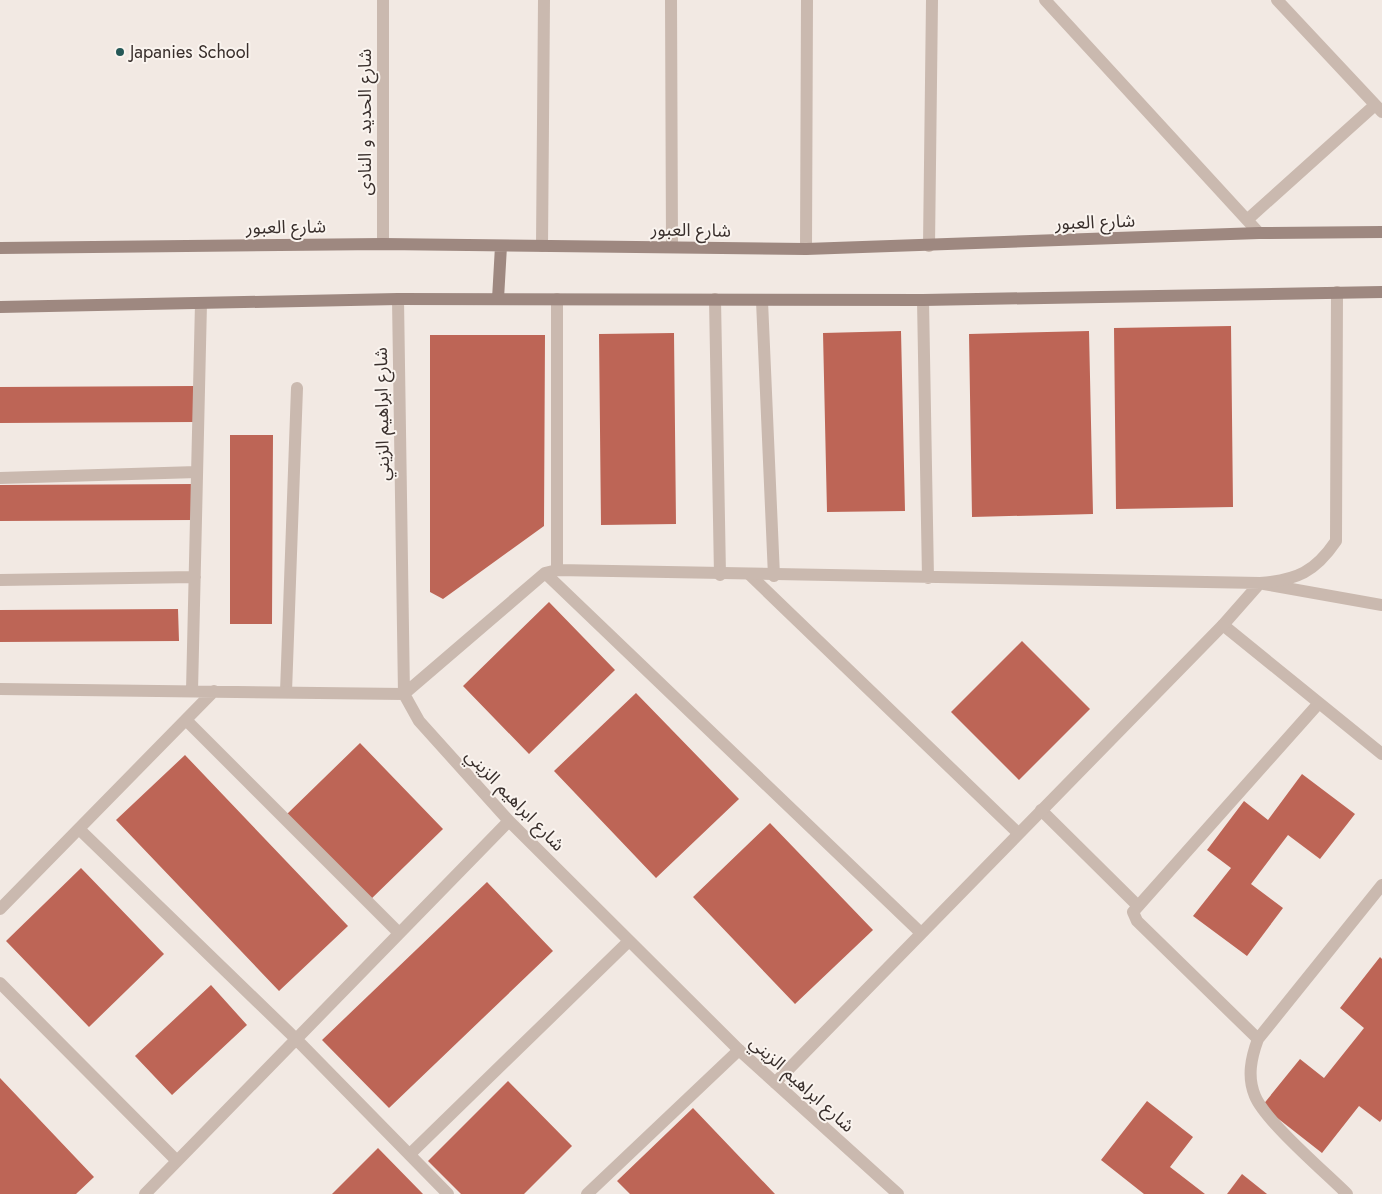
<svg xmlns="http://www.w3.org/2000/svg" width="1382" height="1194" font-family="Jost,'Noto Sans Arabic',sans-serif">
  <rect width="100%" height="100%" fill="#f2e9e3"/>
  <path fill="#bd6556" d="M 1231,326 L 1233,507 L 1116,509 L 1114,328 Z
    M 901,331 L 905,511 L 827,512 L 823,333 Z
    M 1089,331 L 1093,514 L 972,517 L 969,334 Z
    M 674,333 L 676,524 L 601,525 L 599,334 Z
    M 430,335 L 545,335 L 544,526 L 443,599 L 430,592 Z
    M 195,386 L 195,422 L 0,423 L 0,387 Z
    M 230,435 L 273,435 L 272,624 L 230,624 Z
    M 194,484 L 194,520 L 0,521 L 0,485 Z
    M 549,602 L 615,670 L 529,754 L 463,686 Z
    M 178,609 L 179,641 L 0,642 L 0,610 Z
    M 1022,641 L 1090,709 L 1019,780 L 951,712 Z
    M 636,693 L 739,799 L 656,878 L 554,771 Z
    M 360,743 L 443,829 L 368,902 L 285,816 Z
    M 185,755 L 348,926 L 279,991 L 116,820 Z
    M 1302,774 L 1355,814 L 1320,859 L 1288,835 L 1251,884 L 1283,908 L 1247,956 L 1193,916 L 1231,868 L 1207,850 L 1244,801 L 1268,820 Z
    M 770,823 L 873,930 L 795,1004 L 693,897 Z
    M 81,868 L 164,954 L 89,1027 L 6,941 Z
    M 487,882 L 553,951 L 389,1108 L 322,1040 Z
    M 1380,957 L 1382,959 L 1382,1119 L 1380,1122 L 1359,1106 L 1322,1153 L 1262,1106 L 1300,1059 L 1324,1078 L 1364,1028 L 1340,1008 Z
    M 211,985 L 247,1025 L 172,1095 L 135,1056 Z
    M 0,1078 L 94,1177 L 76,1194 L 0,1194 Z
    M 508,1081 L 572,1146 L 524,1194 L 461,1194 L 428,1161 Z
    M 1147,1101 L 1193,1137 L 1170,1167 L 1205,1194 L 1144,1194 L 1101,1160 Z
    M 693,1108 L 775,1194 L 630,1194 L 617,1181 Z
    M 378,1148 L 423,1194 L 332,1194 Z
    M 1242,1174 L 1267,1194 L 1227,1194 Z"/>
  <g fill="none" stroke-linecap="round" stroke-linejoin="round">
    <path stroke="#cab9af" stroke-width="12" d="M 671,0 L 672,246
      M 542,246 L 544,0
      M 806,249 L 807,0
      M 715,299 L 720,575
      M 762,301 L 774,576
      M 750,575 L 1018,833
      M 1264,584 L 1382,605
      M 1223,625 L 1382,754
      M 286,692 L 297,388
      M 1041,810 L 1138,906
      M 1258,1039 L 1137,921 L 1133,912 L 1319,703
      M 587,1194 L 739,1050
      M 1347,1194 C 1326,1173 1265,1121 1255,1096 C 1247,1077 1251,1058 1258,1039 L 1382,885"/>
    <path stroke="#cab9af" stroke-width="12" d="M 1045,0 L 1259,233
      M 1277,0 L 1382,112
      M 1247,220 L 1375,105
      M 383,244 L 383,0
      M 929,246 L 932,0
      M 398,299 L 404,694 L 419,721 L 509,821 L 739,1050 L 898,1194
      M 923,300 L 928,578
      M 0,478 L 197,472
      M 557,570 L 557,299
      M 545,573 L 921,933
      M 0,580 L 195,577
      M 0,689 L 404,694 L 545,573 L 557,570 L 1260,583 C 1297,580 1315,572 1336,541 L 1337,292
      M 192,691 L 201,303
      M 186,720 L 399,933
      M 79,829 L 296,1039 L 448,1194
      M 0,909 L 214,691
      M 0,983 L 177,1161
      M 775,1083 L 1223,625 L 1260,583
      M 410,1154 L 629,941
      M 145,1194 L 509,821"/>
    <path stroke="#9e8880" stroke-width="12" d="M 0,248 L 383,244 L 806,249 L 1259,233 L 1382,232
      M 498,299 L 501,246
      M 0,307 L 398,299 L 923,300 L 1382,292"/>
  </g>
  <circle fill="#255857" stroke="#faf4ef" stroke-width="2" cx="120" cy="52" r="5"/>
  <g text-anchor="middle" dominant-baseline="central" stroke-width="4" stroke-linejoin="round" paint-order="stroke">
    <g font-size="18" fill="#392f2c" stroke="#faf4ef" text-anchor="start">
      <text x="130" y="52">Japanies School</text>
    </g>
    <g font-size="18" fill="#392f2c" stroke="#faf4ef">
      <text transform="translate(365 122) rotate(-90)">شارع الحديد و النادى</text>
      <text transform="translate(1095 222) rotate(-2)">شارع العبور</text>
      <text transform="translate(286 227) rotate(-1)">شارع العبور</text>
      <text transform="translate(691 230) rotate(1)">شارع العبور</text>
      <text transform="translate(382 414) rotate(-91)">شارع ابراهيم الزيني</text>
      <text transform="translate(515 800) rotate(46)">شارع ابراهيم الزيني</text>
      <text transform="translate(802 1084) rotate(42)">شارع ابراهيم الزيني</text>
    </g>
  </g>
</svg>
